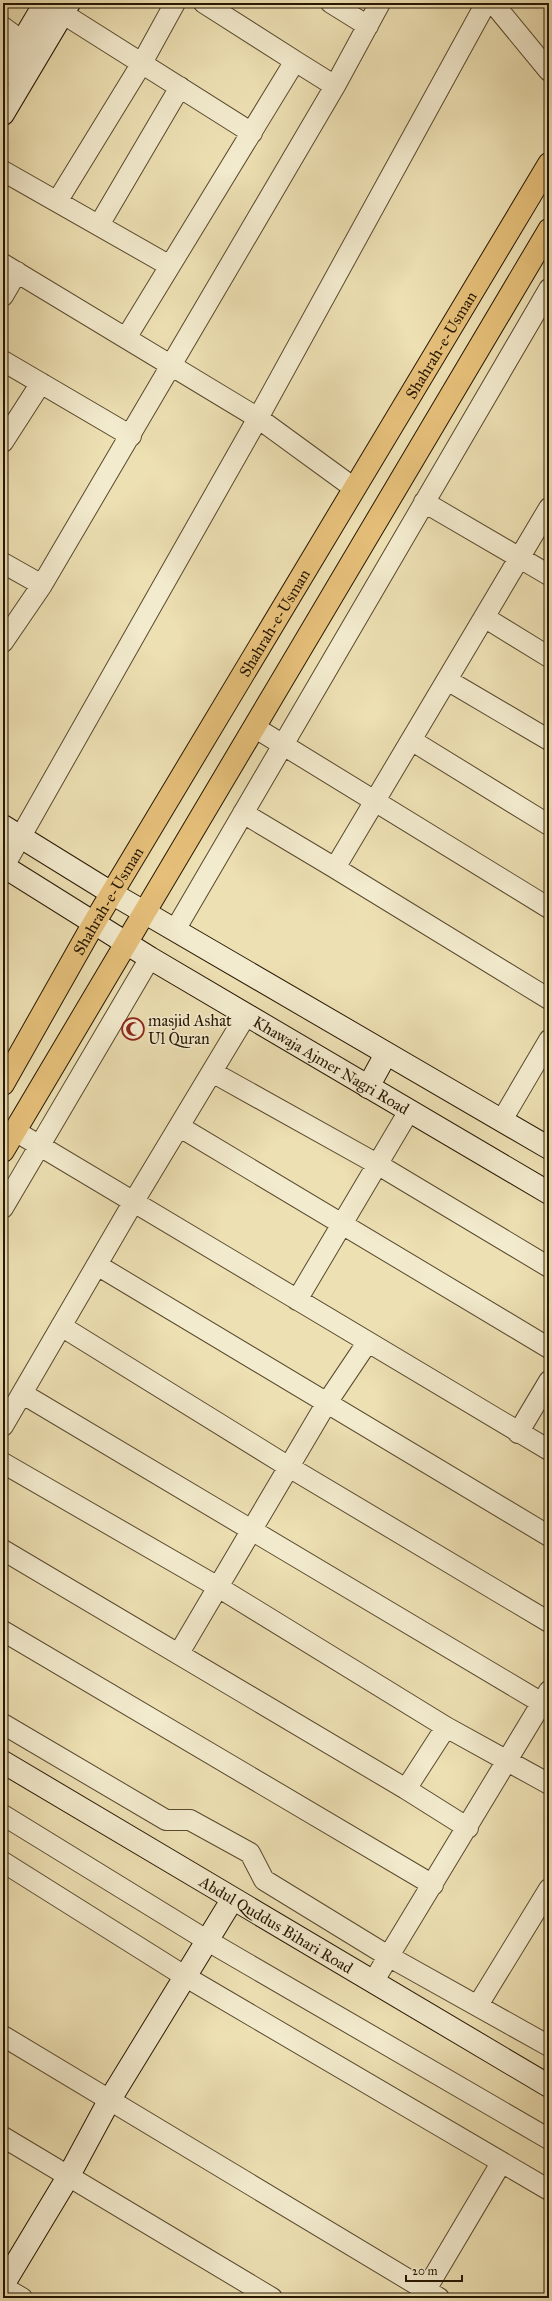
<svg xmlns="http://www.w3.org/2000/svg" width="552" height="2301" font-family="'IM FELL Great Primer',serif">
  <rect width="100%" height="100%" fill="#ede0b3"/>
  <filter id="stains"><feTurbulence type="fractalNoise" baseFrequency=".005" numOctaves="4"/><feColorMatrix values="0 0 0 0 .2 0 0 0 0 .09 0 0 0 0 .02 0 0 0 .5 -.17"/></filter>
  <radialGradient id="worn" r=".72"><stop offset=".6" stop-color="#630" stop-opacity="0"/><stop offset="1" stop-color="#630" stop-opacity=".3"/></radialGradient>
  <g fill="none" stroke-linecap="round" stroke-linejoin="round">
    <g stroke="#58492e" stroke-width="22">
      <path id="street" d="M 204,3 L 295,61
        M 331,3 L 368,26
        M 493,3 L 549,71
        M 62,13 L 252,133
        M 3,27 L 22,41
        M 3,171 L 170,266
        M 58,200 L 142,63 L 175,3
        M 99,225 L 180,87
        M 3,264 L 258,418 L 354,488
        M 3,296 L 17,272
        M 126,338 L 295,61 L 335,86 L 380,3
        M 3,361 L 131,436
        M 3,442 L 41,383
        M 424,502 L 549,575
        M 549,508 L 335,868 L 549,999
        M 3,563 L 42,585 L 335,86
        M 484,617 L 549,657
        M 3,642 L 42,585
        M 447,680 L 549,740
        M 254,727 L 549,908
        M 411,740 L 549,825
        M 243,813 L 335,868
        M 4,866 L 258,418 L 486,3
        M 175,930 L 549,289
        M 212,1072 L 377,1164 L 549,1267
        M 502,1120 L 549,1040
        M 180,1127 L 549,1348
        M 15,1131 L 549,1450
        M 3,1208 L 150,958
        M 97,1265 L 549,1536
        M 297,1300 L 409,1111
        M 61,1326 L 289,1467 L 549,1622
        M 23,1394 L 542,1703
        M 3,1426 L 134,1201 L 246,1015
        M 518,1433 L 549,1381
        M 3,1463 L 218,1587 L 446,1727 L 549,1784
        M 3,1550 L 406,1789 L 468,1828
        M 3,1631 L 433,1885
        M 179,1653 L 326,1404 L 367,1343
        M 3,1724 L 166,1820 L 190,1820 L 250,1853 L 264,1880 L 388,1956 L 549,2046
        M 406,1789 L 446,1727
        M 3,1815 L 208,1941 L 549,2139
        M 3,1862 L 186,1977 L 549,2190
        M 373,1982 L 549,1691
        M 478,2005 L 549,1889
        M 3,2036 L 439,2298
        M 3,2137 L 272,2298
        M 3,2287 L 22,2298
        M 421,2298 L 501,2163"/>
    </g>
    <g stroke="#271702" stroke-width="24">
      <g id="secondary">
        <path d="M 3,74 L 45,3"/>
        <path d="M 3,114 L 69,3"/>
        <path d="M 3,826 L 113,894 L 549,1148"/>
        <path id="s1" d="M 3,866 L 150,958 L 549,1193"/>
        <path d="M 368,1087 L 386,1054"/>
        <path id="s2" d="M 3,1762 L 549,2086"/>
        <path d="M 3,2285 L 68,2177 L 109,2101 L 232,1900"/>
      </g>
    </g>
    <g stroke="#271702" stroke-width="24">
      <g id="primary">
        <path id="s3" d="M 3,1084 L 94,923 L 549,164"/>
        <path d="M 3,1151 C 187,845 365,536 549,230"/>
      </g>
    </g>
    <use href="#street" stroke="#f3ebce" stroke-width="20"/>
    <use href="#secondary" stroke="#f3ebce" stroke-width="22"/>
    <use href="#primary" stroke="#e6c07a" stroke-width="22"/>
  </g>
  <defs>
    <g id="mosque-ring" transform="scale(1.15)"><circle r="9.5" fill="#f3ebce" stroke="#8f2418" stroke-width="1.5"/><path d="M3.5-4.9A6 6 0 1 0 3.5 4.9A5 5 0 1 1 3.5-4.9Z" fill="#8f2418"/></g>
  </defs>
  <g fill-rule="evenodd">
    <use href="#mosque-ring" x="133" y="1029"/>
  </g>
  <g text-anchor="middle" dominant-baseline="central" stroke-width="3.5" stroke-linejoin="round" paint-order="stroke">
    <g font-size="16" fill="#271702" stroke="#f3ebce">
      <text stroke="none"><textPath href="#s3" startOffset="859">Shahrah-e-Usman</textPath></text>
      <text stroke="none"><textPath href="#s3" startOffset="535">Shahrah-e-Usman</textPath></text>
      <text stroke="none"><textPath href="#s3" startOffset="211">Shahrah-e-Usman</textPath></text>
      <text stroke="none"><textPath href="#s1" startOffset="384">Khawaja Ajmer Nagri Road</textPath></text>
      <text stroke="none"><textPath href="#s2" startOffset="318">Abdul Quddus Bihari Road</textPath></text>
    </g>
    <g font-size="16" fill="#271702" stroke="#f3ebce" text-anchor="start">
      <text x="148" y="1020">masjid Ashat<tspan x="148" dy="18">Ul Quran</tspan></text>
    </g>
  </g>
  <rect width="552" height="2301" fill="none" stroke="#ede0b3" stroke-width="16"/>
  <rect x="4" y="4" width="544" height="2293" fill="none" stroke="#271702" stroke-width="2"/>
  <rect x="8" y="8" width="536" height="2285" fill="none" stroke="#271702"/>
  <path d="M406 2275v6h56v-6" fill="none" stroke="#271702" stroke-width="2"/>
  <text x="412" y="2275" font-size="12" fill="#271702" stroke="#f3ebce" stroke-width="3" paint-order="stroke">20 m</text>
  <rect width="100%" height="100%" filter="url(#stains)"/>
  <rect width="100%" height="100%" fill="url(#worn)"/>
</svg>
